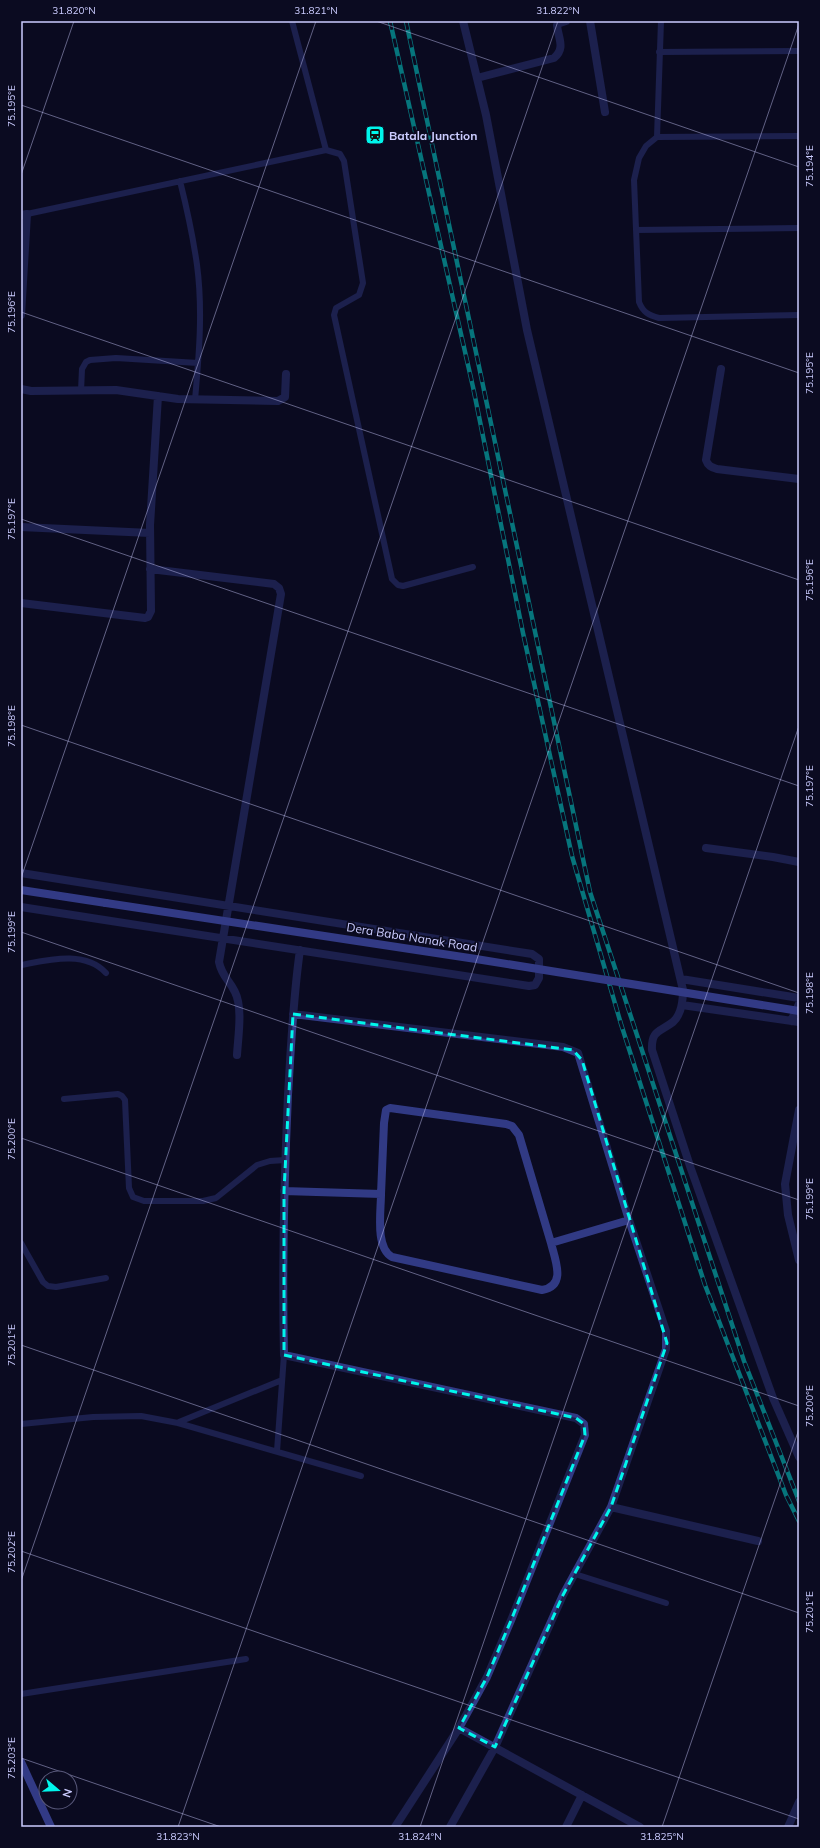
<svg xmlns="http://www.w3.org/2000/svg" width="820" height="1848" font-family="Mulish,sans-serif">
  <rect width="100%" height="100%" fill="#0b0b21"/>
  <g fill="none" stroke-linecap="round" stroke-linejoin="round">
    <path stroke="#313a84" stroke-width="6" d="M 292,21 L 326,150
      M 661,21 L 657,137 L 646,146 L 639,158 L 634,180 L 639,302 C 643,312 648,315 659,318 L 799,315
      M 659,52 L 799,51
      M 657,137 L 799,136
      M 180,181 C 187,209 193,237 197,265 C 203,310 199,355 195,400
      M 27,214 L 326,150 L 340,154 L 344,161 L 363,283 L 359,295 L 336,308 L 334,315 L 392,579 L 398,585 L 403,586 L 473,567
      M 636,230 L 799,228
      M 81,391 L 82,369 L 86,362 L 90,360 L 116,358 L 198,363
      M 21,965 C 48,960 85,950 106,973
      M 64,1099 L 118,1094 L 122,1096 L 125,1100 L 129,1188 L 133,1197 L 144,1201 L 203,1201 L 216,1198 L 257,1165 L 270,1161 L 285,1160
      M 21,1243 L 43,1282 L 48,1286 L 56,1287 L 106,1278
      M 179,1422 L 282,1380
      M 21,1424 L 93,1417 L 141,1416 L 178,1423 L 361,1476
      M 277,1451 L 284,1355
      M 575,1574 L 666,1603
      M 21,1694 L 246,1659"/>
    <path stroke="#313a84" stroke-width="8" d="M 463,21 L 486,115 L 527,330 L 683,990 C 683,1001 682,1014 673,1022 C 660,1032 651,1030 652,1050 L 691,1169 L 773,1398 L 799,1457
      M 590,21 L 605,112
      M 477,78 L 554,58 C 566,48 558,38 557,25 L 560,23 L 566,21
      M 21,215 L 27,214 L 21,315
      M 721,369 L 706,460 C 708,466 711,467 717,469 L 799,479
      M 21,389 L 31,391 L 116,390 L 178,399 L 278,401 L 285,397 L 286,374
      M 21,527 L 150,533
      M 150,569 L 274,584 L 279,588 L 281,594 L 219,962 C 222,977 229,979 235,992 C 243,1008 238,1037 237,1055
      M 21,603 L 145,618 L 148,617 L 151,611 L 150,525 L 158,396
      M 706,848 L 773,857 L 799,862
      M 21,873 L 532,954 L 539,959 L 539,978 L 535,985 L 529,986 L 21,907
      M 300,950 C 293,998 291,1047 288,1095 C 284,1182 282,1269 284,1355 L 576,1418 L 584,1424 L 585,1435 L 512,1618 L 487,1677 L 459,1728 L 395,1827
      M 681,979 L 799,998
      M 682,1005 L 799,1022
      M 293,1014 L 563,1047 L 578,1053 L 629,1220 L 666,1331 L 666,1349 L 611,1507 L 563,1595 L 495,1747 L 450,1827
      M 791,1021 L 799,1004
      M 799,1110 L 785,1184 L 788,1215 L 799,1260
      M 284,1191 L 381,1194 C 381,1211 375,1248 392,1257 L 542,1290 C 567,1286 555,1260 551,1243 L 629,1220
      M 381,1194 L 384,1123 L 386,1110 L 390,1108 L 506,1124 L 512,1126 L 519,1135 L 551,1243
      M 611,1507 L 758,1541
      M 459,1728 L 640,1827
      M 566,1827 L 582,1795
      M 788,1827 L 799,1802"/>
    <path stroke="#6274ff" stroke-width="8" d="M 21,890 L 106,903
      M 21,1762 L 51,1827"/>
    <g stroke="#00f6ec" stroke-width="4.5">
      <path id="rail" d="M 390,21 L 473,387 L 523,633 L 572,856 L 621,1024 L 705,1285 L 786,1495 L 799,1521
        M 406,21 L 590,892 L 744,1361 L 799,1501"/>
    </g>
    <use href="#rail" stroke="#0b0b21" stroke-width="3" stroke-dasharray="9" stroke-linecap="butt"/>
    <path stroke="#6274ff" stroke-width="8" d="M 106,903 L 476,959 L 799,1011"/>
  </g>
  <path d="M0 0H820V1848H0ZM 293,1014 L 573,1050 L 582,1060 L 667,1343 L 611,1507 L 563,1595 L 495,1747 L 459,1728 L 487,1677 L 512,1618 L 585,1435 L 584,1424 L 576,1418 L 284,1355 L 284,1191 Z" fill="#0b0b21" fill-opacity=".55" fill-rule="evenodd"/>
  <path fill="none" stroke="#00f6ec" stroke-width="3" stroke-dasharray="8 5" stroke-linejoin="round" d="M 293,1014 L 573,1050 L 582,1060 L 667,1343 L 611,1507 L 563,1595 L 495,1747 L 459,1728 L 487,1677 L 512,1618 L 585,1435 L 584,1424 L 576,1418 L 284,1355 L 284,1191 Z"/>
  <path fill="none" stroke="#cbccff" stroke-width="1" stroke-opacity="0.45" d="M 376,21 L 799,167M 21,105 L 799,373M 21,175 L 74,21M 21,312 L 799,580M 21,519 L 799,786M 21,725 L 799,993M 21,878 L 316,21M 21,932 L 799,1200M 21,1138 L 799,1406M 21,1345 L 799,1613M 21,1551 L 799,1819M 21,1581 L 558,21M 21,1758 L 221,1827M 178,1827 L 799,24M 420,1827 L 799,726M 662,1827 L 799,1429"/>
  <defs>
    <g id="station-square" transform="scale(1)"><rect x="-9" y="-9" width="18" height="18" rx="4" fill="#00f6ec" stroke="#0b0b21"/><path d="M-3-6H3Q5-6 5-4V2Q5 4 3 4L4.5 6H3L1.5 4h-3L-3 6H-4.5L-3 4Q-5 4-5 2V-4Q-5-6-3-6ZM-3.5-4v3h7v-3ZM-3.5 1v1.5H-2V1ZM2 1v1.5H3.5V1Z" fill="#111"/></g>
  </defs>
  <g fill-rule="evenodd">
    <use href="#station-square" x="375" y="135"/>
  </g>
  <g text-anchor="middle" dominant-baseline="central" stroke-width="3.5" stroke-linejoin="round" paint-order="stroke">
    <g font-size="12" font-weight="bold" fill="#cbccff" stroke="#0b0b21" text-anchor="start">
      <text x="389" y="135">Batala Junction</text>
    </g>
    <g font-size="12" fill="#cbccff" stroke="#0b0b21">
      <text transform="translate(412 937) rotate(9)">Dera Baba Nanak Road</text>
    </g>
  </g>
  <rect width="820" height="1848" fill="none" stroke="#0b0b21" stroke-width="44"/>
  <g transform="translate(58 1790) rotate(109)"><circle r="19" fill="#0b0b21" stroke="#58587a"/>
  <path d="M0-3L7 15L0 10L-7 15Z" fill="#00f6ec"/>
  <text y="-6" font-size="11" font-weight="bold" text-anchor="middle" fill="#cbccff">N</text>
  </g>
  <rect x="22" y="22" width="776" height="1804" fill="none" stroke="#cbccff" stroke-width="1.5"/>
  <g font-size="10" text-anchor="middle" fill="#cbccff">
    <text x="74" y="14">31.820°N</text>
    <text x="316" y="14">31.821°N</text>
    <text x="558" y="14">31.822°N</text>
    <text transform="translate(11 106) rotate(-90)" y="4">75.195°E</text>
    <text transform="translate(809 166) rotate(-90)" y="4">75.194°E</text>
    <text transform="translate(11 312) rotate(-90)" y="4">75.196°E</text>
    <text transform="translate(809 373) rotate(-90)" y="4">75.195°E</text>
    <text transform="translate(11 519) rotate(-90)" y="4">75.197°E</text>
    <text transform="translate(809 580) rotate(-90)" y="4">75.196°E</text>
    <text transform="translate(11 726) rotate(-90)" y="4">75.198°E</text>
    <text transform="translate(809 786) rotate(-90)" y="4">75.197°E</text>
    <text transform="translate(11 932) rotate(-90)" y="4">75.199°E</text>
    <text transform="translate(809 993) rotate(-90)" y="4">75.198°E</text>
    <text transform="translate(11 1139) rotate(-90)" y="4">75.200°E</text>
    <text transform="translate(809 1199) rotate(-90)" y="4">75.199°E</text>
    <text transform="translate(11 1345) rotate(-90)" y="4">75.201°E</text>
    <text transform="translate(809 1406) rotate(-90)" y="4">75.200°E</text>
    <text transform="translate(11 1552) rotate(-90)" y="4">75.202°E</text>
    <text transform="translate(809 1612) rotate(-90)" y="4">75.201°E</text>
    <text transform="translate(11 1758) rotate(-90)" y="4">75.203°E</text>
    <text x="178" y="1840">31.823°N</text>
    <text x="420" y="1840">31.824°N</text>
    <text x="662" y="1840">31.825°N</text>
  </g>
</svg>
